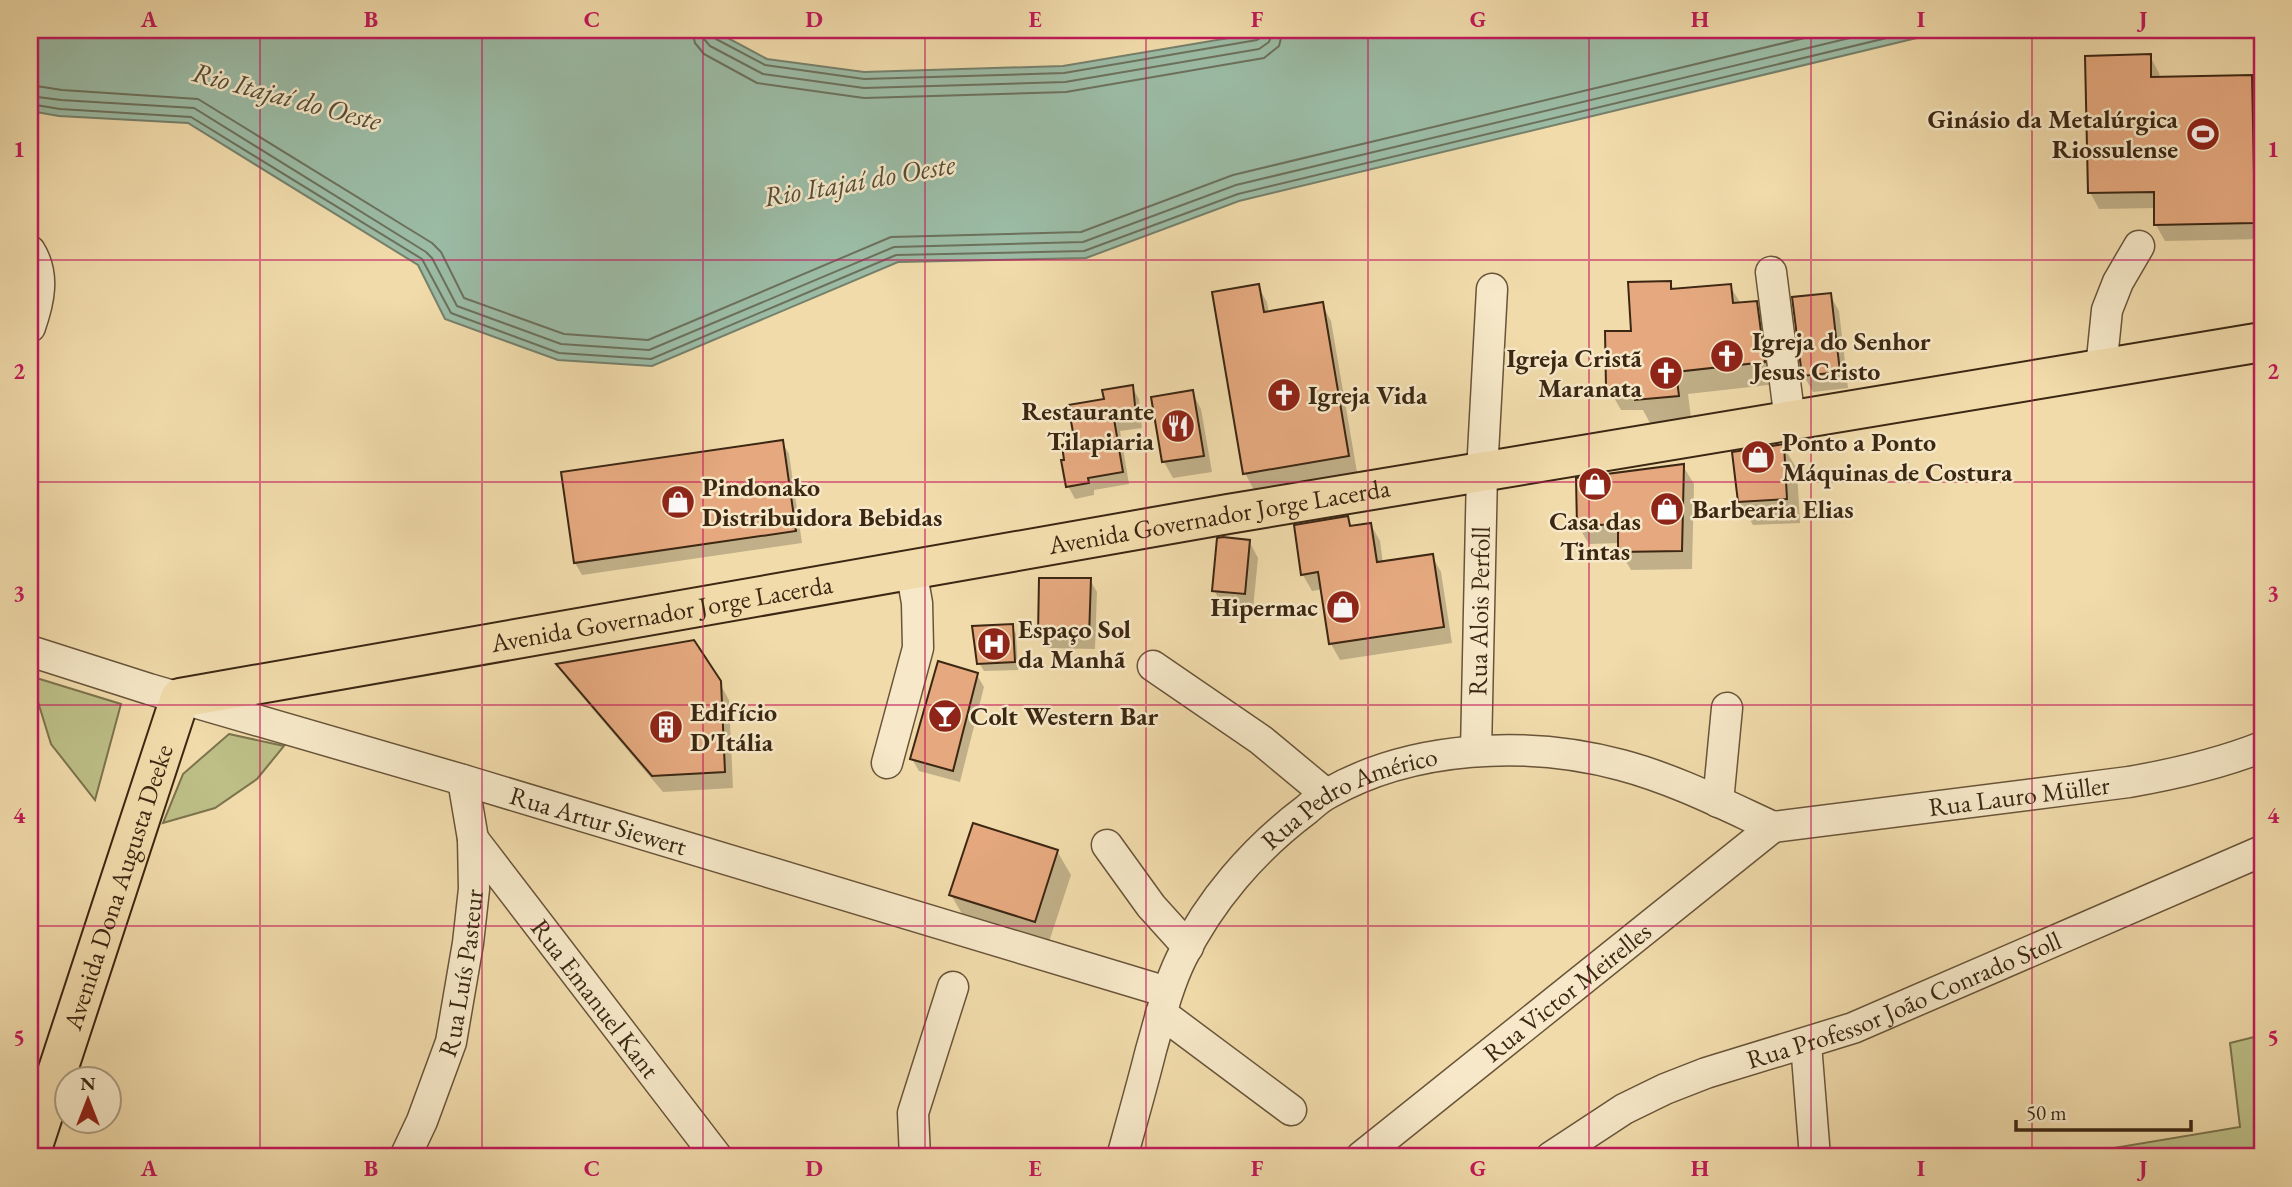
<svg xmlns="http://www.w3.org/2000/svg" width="2292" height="1187" font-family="'EB Garamond',serif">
  <rect width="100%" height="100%" fill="#f1dbab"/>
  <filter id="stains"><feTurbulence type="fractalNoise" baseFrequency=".00286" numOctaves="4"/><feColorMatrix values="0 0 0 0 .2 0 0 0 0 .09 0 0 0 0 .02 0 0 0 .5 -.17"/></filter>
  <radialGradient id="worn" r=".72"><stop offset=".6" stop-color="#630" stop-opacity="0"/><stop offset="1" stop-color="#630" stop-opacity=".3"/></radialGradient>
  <path fill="#bdbf87" stroke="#7c734d" stroke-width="2" d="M 30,676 L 121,704 L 95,800 L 51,744 Z
    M 229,734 L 284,746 L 257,779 L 215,808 L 163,823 L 183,774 Z
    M 2262,1035 L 2262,1157 L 2060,1157 L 2240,1127 L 2230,1043 Z"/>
  <path fill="#9bbba5" stroke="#75806b" stroke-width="2" d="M 30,30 L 373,30 L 389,33 L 494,30 L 713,30 L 767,59 L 864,72 L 1063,66 L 1276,30 L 1950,30 L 1239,201 L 1086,258 L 898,262 L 652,366 L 558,360 L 445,319 L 418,265 L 188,123 L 59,116 L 30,111 Z"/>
  <path fill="#0003" d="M 2150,56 L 2159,73 L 2160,78 L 2251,77 L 2261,93 L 2262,239 L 2165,241 L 2156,225 L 2156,208 L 2099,209 L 2090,192 Z
    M 1670,283 L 1675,291 L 1730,286 L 1741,304 L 1756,303 L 1769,326 L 1777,384 L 1688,394 L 1691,418 L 1650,423 L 1643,410 L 1621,410 L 1608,387 L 1633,333 Z
    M 1258,286 L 1267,302 L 1269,313 L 1322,304 L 1331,321 L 1357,472 L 1254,490 L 1245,473 Z
    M 1830,295 L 1839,311 L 1848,388 L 1813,392 L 1804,376 Z
    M 1132,387 L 1139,399 L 1142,428 L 1120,431 L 1129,484 L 1094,490 L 1094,495 L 1075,499 L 1068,486 L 1077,444 L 1105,401 Z
    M 1192,392 L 1201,409 L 1212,472 L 1173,478 L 1164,462 Z
    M 782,442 L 789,454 L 802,543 L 582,575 L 575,563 Z
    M 1783,446 L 1797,469 L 1800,523 L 1753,525 L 1739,501 Z
    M 1683,466 L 1694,484 L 1692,569 L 1631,570 L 1620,551 L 1620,543 L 1589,544 L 1578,526 Z
    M 1347,518 L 1353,528 L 1371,525 L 1380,541 L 1383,563 L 1432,556 L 1441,572 L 1452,643 L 1340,660 L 1331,644 L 1323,589 L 1312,591 L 1303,575 Z
    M 1249,541 L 1258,558 L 1253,609 L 1223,607 L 1214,590 Z
    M 1090,580 L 1097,592 L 1095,649 L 1047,648 L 1040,636 Z
    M 1012,626 L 1016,634 L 1018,670 L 984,671 L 979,663 Z
    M 559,665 L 719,682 L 729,700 L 733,788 L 663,792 L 568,680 Z
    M 977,675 L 984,687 L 960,782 L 919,771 L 912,759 Z
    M 1057,851 L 1071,875 L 1048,945 L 965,919 L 951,895 Z"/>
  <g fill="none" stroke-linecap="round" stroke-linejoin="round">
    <path stroke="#6c715c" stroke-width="2" d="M 692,30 L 695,43 L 704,54 L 757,83 L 864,98 L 1066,92 L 1264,58 L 1279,46 L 1283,30
      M 703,30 L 704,39 L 710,46 L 763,74 L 864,88 L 1065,82 L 1259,49 L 1269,42 L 1273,30
      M 712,30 L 716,39 L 765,65 L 864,79 L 1064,73 L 1257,40 L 1263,36 L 1264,30
      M 30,85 L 62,90 L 198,99 L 432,243 L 441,252 L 464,298 L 564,334 L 648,340 L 891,237 L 1081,232 L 1233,175 L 1838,30
      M 30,96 L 61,100 L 194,108 L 426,252 L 432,258 L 457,306 L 561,344 L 649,350 L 894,247 L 1083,242 L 1236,185 L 1883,30
      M 30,104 L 60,109 L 191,117 L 422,259 L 451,313 L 559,353 L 651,359 L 896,255 L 1084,251 L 1238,194 L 1920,30"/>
  </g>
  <path fill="#e6a97f" stroke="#3c2713" stroke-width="2" d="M 2151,54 L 2151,77 L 2252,75 L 2255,223 L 2154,225 L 2154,192 L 2088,193 L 2085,56 Z
    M 1671,281 L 1671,289 L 1731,284 L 1733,303 L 1757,301 L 1765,362 L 1676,372 L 1679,396 L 1635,400 L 1635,388 L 1606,388 L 1605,331 L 1631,331 L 1628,282 Z
    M 1259,284 L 1264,312 L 1323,302 L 1349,456 L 1243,474 L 1212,292 Z
    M 1831,293 L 1840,372 L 1802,376 L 1792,297 Z
    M 1133,385 L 1136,416 L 1114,419 L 1123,472 L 1088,478 L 1089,483 L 1066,487 L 1061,460 L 1064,460 L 1062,445 L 1075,443 L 1068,405 L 1104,399 L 1102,390 Z
    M 1193,390 L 1204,456 L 1162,462 L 1151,397 Z
    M 783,440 L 796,531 L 574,563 L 561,472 Z
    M 1784,444 L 1787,499 L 1738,502 L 1732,452 Z
    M 1684,464 L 1682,551 L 1618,552 L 1618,524 L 1577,526 L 1576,478 Z
    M 1348,516 L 1350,526 L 1371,523 L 1377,562 L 1433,554 L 1444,627 L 1329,644 L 1318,572 L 1301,575 L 1294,525 Z
    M 1223,537 L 1250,540 L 1245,594 L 1212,591 L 1217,538 Z
    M 1039,578 L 1091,578 L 1089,637 L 1038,636 Z
    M 1013,624 L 1015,662 L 977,664 L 972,626 Z
    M 694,640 L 721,681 L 725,772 L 652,776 L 556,664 Z
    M 938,661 L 978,673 L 953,771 L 910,759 Z
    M 973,823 L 1058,850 L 1035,922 L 949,895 Z"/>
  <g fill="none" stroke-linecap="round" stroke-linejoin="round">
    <g stroke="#695439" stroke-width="33">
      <g id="minor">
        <path d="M 30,251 C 45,275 39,301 30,327"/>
        <path d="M 1771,272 L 1790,421"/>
        <path d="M 2101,369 L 2107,310 L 2118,282 L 2139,246"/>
        <path id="s1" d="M 30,651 L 149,689 L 463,780 L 1167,992"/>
        <path d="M 1153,666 L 1261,740 L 1326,794"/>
        <path id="s2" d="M 1476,751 L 1482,472 L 1492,289"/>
        <path d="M 887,763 L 918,648 L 917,603 L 911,569"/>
        <path d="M 1718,802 L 1727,708"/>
        <path id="s3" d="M 1773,827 L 2129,782 C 2175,774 2219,764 2262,747"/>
        <path id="s4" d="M 473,839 L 717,1157"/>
        <path d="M 1107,845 L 1151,906 L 1188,947"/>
        <path d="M 1161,1013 L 1291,1110"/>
        <path d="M 1806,1044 L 1815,1157"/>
        <path id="s5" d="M 405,1157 L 422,1121 L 451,1042 L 468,943 L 474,889 L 473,839 L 463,780"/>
        <path d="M 915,1157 L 913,1113 L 953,987"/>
        <path id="s6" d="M 1122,1157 C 1132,1121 1142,1086 1151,1050 C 1160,1019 1167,988 1181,959 C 1209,901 1254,849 1306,810 C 1312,805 1319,798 1327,794 C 1412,745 1528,740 1621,765 C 1674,779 1723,804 1773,827"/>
        <path id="s7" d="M 1361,1157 L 1773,827"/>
        <path id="s8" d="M 1551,1157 L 1624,1109 L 1665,1089 L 1706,1073 L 1853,1028 L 2262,851"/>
      </g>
    </g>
    <g stroke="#3c2713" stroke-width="42">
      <g id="major">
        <path id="s9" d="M 30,1155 L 180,698 L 1228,514 L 2262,342"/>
      </g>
    </g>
    <use href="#minor" stroke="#f6e8c8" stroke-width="30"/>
    <use href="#major" stroke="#f1dbab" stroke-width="38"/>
  </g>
  <path fill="none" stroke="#c2185b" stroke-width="2" stroke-opacity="0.55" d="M 260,30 L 260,1157M 482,30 L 482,1157M 703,30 L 703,1157M 925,30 L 925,1157M 1146,30 L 1146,1157M 1368,30 L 1368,1157M 1589,30 L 1589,1157M 1811,30 L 1811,1157M 2032,30 L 2032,1157M 30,260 L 2262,260M 30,482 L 2262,482M 30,705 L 2262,705M 30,926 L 2262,926"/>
  <defs>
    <g id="stadium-disc" transform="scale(1.75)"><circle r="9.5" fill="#8f2418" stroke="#f6e8c8"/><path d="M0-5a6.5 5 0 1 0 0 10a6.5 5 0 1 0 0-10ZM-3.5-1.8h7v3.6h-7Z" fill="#fff"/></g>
    <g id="church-disc" transform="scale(1.75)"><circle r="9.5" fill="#8f2418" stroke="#f6e8c8"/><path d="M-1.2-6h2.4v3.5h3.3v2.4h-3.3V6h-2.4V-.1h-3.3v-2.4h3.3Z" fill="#fff"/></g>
    <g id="restaurant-disc" transform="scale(1.75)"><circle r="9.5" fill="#8f2418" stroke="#f6e8c8"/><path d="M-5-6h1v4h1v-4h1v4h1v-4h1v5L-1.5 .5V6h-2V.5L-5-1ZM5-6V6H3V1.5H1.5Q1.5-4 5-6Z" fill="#fff"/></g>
    <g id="shop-disc" transform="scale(1.75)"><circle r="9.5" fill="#8f2418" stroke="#f6e8c8"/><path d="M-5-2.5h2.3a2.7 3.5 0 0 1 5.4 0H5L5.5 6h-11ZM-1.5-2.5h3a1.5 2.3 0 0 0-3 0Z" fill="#fff"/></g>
    <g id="hospital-disc" transform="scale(1.75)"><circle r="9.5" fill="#8f2418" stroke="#f6e8c8"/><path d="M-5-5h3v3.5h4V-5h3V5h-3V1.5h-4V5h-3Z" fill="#fff"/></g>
    <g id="bar-disc" transform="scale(1.75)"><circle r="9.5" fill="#8f2418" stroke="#f6e8c8"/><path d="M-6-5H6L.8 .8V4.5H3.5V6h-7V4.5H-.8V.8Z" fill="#fff"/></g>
    <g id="building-disc" transform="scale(1.75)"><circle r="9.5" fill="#8f2418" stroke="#f6e8c8"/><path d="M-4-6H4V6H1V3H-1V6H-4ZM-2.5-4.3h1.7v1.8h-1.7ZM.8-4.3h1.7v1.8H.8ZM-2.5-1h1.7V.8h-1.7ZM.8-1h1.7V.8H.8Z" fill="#fff"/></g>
  </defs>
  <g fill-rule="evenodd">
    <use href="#stadium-disc" x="2203" y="134"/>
    <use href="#church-disc" x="1727" y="356"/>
    <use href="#church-disc" x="1666" y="373"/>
    <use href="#church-disc" x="1284" y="395"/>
    <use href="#restaurant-disc" x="1178" y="426"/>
    <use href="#shop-disc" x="1758" y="457"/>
    <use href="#shop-disc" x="1595" y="484"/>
    <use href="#shop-disc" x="678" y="502"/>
    <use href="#shop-disc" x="1667" y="509"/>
    <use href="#shop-disc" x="1343" y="607"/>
    <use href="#hospital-disc" x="994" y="644"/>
    <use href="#bar-disc" x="945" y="716"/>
    <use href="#building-disc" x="666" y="727"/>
  </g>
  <g text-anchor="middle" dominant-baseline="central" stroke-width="5" stroke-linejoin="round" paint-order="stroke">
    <g font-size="26" font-weight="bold" fill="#3c2713" stroke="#f6e8c8" text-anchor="start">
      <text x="2178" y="119" text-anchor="end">Ginásio da Metalúrgica<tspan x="2178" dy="30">Riossulense</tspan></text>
      <text x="1752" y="341">Igreja do Senhor<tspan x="1752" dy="30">Jesus Cristo</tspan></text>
      <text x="1642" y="358" text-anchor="end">Igreja Cristã<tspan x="1642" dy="30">Maranata</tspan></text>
      <text x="1308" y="395">Igreja Vida</text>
      <text x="1154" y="411" text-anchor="end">Restaurante<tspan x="1154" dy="30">Tilapiaria</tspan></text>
      <text x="1782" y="442">Ponto a Ponto<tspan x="1782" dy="30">Máquinas de Costura</tspan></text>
      <text x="702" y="487">Pindonako<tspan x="702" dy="30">Distribuidora Bebidas</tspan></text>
      <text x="1692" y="509">Barbearia Elias</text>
      <text x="1595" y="521" text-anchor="middle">Casa das<tspan x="1595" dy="30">Tintas</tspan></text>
      <text x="1318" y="607" text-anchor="end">Hipermac</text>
      <text x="1018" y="629">Espaço Sol<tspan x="1018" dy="30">da Manhã</tspan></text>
      <text x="690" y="712">Edifício<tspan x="690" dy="30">D'Itália</tspan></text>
      <text x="970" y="716">Colt Western Bar</text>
    </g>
    <g font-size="26" fill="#3c2713" stroke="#f6e8c8">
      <text stroke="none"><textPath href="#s9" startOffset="1536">Avenida Governador Jorge Lacerda</textPath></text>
      <text stroke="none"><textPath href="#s2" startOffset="140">Rua Alois Perfoll</textPath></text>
      <text stroke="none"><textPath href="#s9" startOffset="970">Avenida Governador Jorge Lacerda</textPath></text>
      <text stroke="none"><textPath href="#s3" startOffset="248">Rua Lauro Müller</textPath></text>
      <text stroke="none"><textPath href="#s6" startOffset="448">Rua Pedro Américo</textPath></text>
      <text stroke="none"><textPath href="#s1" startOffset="593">Rua Artur Siewert</textPath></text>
      <text stroke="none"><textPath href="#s9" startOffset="282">Avenida Dona Augusta Deeke</textPath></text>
      <text stroke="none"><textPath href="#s5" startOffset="194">Rua Luís Pasteur</textPath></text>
      <text stroke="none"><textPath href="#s7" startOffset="264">Rua Victor Meirelles</textPath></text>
      <text stroke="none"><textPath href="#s4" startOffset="201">Rua Emanuel Kant</textPath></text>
      <text stroke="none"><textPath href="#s8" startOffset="388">Rua Professor João Conrado Stoll</textPath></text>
    </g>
    <g font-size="28" font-style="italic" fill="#544c38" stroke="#f6e8c8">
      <text transform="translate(287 96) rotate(15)">Rio Itajaí do Oeste</text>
      <text transform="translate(859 180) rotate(-10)">Rio Itajaí do Oeste</text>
    </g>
  </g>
  <rect width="2292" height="1187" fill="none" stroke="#f1dbab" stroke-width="77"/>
  <g transform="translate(88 1100)"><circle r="33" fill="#f6e8c8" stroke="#ac9b80" stroke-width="2"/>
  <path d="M0-5L12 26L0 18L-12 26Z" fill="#8f2418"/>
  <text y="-10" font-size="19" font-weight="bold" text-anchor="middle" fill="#3c2713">N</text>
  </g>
  <path d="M2016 1120v10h175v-10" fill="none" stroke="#3c2713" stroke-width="3.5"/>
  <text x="2026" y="1120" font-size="21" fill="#3c2713" stroke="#f6e8c8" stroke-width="5" paint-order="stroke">50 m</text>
  <rect x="38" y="38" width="2216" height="1110" fill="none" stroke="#c2185b" stroke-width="2.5"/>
  <g font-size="23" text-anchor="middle" font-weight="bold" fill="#c2185b">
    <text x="149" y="27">A</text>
    <text x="371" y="27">B</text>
    <text x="592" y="27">C</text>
    <text x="814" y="27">D</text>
    <text x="1035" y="27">E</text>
    <text x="1257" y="27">F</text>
    <text x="1478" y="27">G</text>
    <text x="1700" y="27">H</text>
    <text x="1921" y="27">I</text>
    <text x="2143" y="27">J</text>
    <text x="19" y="157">1</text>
    <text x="2273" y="157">1</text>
    <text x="19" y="379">2</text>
    <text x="2273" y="379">2</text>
    <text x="19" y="601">3</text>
    <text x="2273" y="601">3</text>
    <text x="19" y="823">4</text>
    <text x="2273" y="823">4</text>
    <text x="19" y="1045">5</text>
    <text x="2273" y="1045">5</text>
    <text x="149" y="1176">A</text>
    <text x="371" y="1176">B</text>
    <text x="592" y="1176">C</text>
    <text x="814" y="1176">D</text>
    <text x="1035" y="1176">E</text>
    <text x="1257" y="1176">F</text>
    <text x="1478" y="1176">G</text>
    <text x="1700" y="1176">H</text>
    <text x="1921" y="1176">I</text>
    <text x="2143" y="1176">J</text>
  </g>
  <rect width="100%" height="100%" filter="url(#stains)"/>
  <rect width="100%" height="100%" fill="url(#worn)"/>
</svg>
